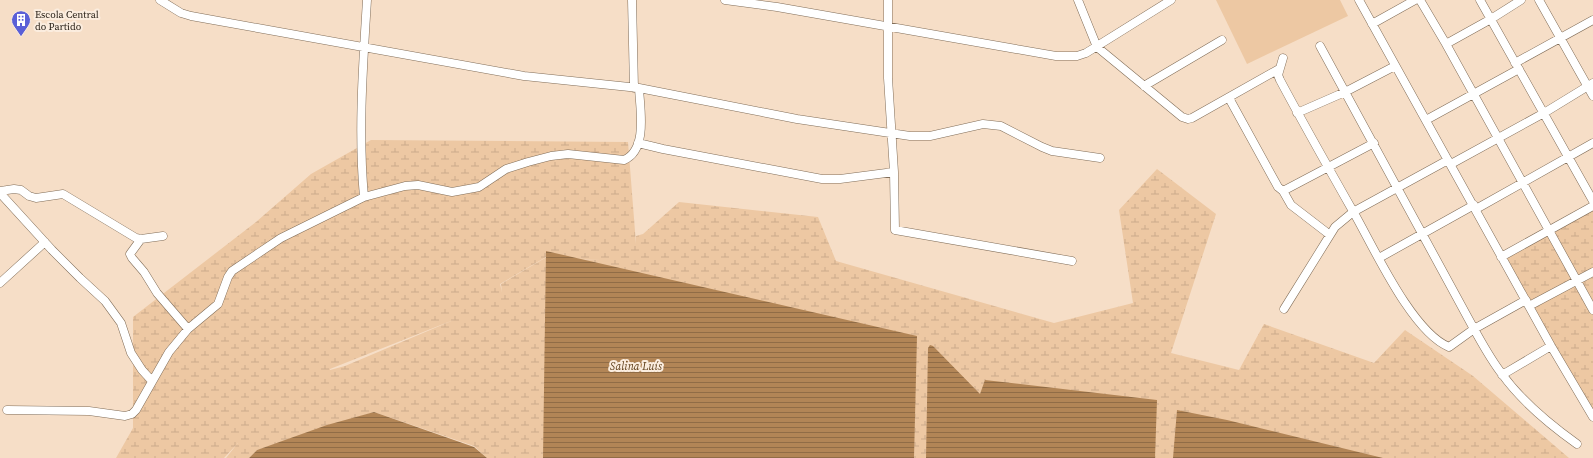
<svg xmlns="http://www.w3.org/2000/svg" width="1593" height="458" font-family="'Source Serif 4',serif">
  <defs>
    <pattern id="wetland-marsh" width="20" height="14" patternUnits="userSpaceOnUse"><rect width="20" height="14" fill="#edc8a3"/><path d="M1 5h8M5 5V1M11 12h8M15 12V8" fill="none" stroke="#cbab8b"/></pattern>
    <pattern id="water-rules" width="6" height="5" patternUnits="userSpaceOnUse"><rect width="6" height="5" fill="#b28556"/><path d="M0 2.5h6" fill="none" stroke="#906c46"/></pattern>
  </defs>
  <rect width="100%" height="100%" fill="#f6dec7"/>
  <path fill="url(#wetland-marsh)" fill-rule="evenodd" d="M 371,140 L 628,142 L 636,244 L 636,236 L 643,234 L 679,202 L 818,217 L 836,261 L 1054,323 L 1133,303 L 1119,210 L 1157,169 L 1216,214 L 1171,353 L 1239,370 L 1264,324 L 1374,363 L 1405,330 L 1473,376 L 1569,458 L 487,458 L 474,446 L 374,412 L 257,450 L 249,458 L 226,458 L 237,444 L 280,402 L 237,444 L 224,458 L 116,458 L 133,428 L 133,317 L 256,222 L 311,174 ZM 546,257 L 603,260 L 604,260 L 545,258 L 501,284 L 502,292 L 500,284 ZM 456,319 L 345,366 L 330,370 L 330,369 Z
    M 1593,206 L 1593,409 L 1503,258 Z"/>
  <path fill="#edc8a3" d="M 1216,0 L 1340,0 L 1348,16 L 1247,64 Z"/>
  <path fill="url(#water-rules)" d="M 546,251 L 917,336 L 914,458 L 543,458 Z
    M 930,345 L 933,346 L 980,394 L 985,380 L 1157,400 L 1155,458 L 926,458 L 928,348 Z
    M 1177,410 L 1227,420 L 1383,458 L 1173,458 Z
    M 374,412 L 474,447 L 487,458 L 249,458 L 257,450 L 327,425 Z"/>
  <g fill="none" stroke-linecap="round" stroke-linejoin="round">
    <g stroke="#816d58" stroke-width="9">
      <path id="street" d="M 160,0 L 181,13 L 191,16 L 524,76 L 639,88 L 797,119 L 910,136 L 930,136 L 983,124 L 1001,126 L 1042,147 L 1052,151 L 1100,158
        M 632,0 L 634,88
        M 725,0 L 777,7 L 1056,56 L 1077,56 L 1086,53 L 1171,0
        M 888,0 L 888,78 L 894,172 L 895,230 L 1072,261
        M 1078,0 L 1097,47 L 1182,117 L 1188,119 L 1192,118 L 1279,69
        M 1359,0 L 1551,346 L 1593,417
        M 1420,0 L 1446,44 L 1593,310
        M 1480,0 L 1593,201
        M 1539,0 L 1593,96
        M 1372,24 L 1415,0
        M 1446,44 L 1491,19 L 1521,0
        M 1320,46 L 1474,329 C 1483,345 1491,360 1502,374 C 1522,402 1549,424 1577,444
        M 1283,58 L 1278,75 L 1280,80 C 1304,125 1329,169 1354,213 C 1374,248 1412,332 1449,347 L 1474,329 L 1526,300
        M 1515,63 L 1593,20
        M 1144,86 L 1222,40
        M 1229,98 L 1278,187 L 1283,191 L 1291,205 L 1330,235
        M 1297,113 L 1345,92 L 1395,66
        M 1426,120 L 1519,69
        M 638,143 L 663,149 L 822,179 L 840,179 L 894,172
        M 1451,164 L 1544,113 L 1593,83
        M 0,191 L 14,189 L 21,190 L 29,196 L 36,198 L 63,194 L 136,238 L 141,239 L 163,236
        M 1283,191 L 1374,143
        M 0,193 L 52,250 L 80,278 L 105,301 L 121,323 L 131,353 L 142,370 L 152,381
        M 364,197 C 358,131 363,65 367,0
        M 1476,209 L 1593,143
        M 141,239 L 130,254 L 132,258 L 144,272 L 157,293 L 188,329
        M 1501,257 L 1593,206
        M 1379,258 L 1474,205
        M 0,283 L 45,242
        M 1529,306 L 1593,272
        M 1284,309 L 1335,227 L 1353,212 L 1448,160
        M 1502,375 L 1551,346
        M 7,410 L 89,411 L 125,416 L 132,414 L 136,410 L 169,352 L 188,329 L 218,304 L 228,277 L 232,271 L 281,238 L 364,197 L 405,186 L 418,185 L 452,192 L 474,188 L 479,187 L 506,169 L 528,162 L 551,156 L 568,154 L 624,160 C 648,150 640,109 639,88"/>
    </g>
    <use href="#street" stroke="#fff" stroke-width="8"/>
  </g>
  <defs>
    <g id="building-pin" transform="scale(1)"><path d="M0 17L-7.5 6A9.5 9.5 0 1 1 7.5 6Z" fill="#5a5fd7" stroke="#fbeddf"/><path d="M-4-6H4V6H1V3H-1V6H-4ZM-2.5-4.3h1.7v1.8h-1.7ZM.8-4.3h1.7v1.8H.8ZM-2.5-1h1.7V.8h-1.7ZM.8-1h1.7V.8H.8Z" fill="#fff"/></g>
  </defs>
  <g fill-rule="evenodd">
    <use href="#building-pin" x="21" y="20"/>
  </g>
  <g text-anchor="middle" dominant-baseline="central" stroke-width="4" stroke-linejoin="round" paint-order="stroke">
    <g font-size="10" fill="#221a11" stroke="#fbeddf" text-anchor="start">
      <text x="35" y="14">Escola Central<tspan x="35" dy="12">do Partido</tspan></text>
    </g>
    <g font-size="11" font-style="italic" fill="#5d3d18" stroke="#fbeddf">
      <text x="636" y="366">Salina Luís</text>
    </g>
  </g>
</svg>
